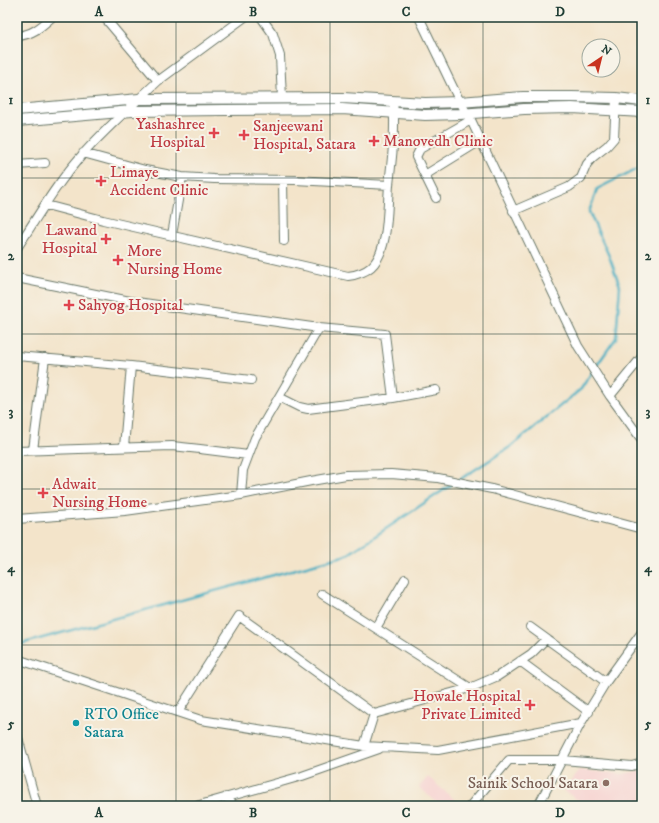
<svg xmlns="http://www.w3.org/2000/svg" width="659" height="823" font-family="'IM FELL DW Pica',serif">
  <rect width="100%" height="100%" fill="#f7f3e8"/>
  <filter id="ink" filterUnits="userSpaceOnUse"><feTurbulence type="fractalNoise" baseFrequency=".025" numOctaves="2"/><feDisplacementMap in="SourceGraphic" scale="8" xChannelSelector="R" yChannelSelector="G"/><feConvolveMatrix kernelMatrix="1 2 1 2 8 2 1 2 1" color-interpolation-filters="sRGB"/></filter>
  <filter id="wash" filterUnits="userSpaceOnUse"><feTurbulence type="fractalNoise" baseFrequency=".012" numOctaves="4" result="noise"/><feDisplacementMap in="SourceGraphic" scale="16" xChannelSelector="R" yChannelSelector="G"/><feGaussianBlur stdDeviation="0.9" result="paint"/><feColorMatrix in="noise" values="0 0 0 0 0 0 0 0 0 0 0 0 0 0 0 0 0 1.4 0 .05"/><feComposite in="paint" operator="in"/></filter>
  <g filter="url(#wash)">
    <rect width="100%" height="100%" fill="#f3e4ca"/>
    <path fill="#f7d0cf" d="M 579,770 L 623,774 L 642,770 L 642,806 L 587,806 L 564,791 Z
      M 428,777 L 461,805 L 460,806 L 441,806 L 419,787 Z"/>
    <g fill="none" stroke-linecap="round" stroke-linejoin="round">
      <path stroke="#44aec2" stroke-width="2.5" d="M 595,368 L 616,338 L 620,286 L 609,256 L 589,212 L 597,189 L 642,166
        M 459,480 L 510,447 L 581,389 L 592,372
        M 17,645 L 347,555 L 454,483"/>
    </g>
  </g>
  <g filter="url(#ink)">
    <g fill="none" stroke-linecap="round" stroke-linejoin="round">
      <g stroke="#697768" stroke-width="10">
        <path id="minor" d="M 261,17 L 273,34 L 280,56 L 282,98
          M 419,17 L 460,102 L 471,120 L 578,346 L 610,396 L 642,440
          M 17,36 C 32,35 41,27 52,17
          M 158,81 L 245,17
          M 17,165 L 45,163
          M 425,175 L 480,141
          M 283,180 L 284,241
          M 389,185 C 392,157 396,129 393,101
          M 436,198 L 417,159 L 416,157 L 420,149 L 471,120
          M 46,205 L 103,220 L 348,276 C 356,275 364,273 371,267 C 389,251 387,209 389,185 L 295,180 L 214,179 L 182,177 L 145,170 L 83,153
          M 513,211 L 569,187 L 581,178 L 587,164 L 593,157 L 607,146 L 614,138 L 616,98
          M 172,235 L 182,177
          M 17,248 C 38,216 58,181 84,153 C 107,127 133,105 158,81 L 104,17
          M 17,278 L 130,301 L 319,328
          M 17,356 L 131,366 L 251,380
          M 610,396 L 641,358 L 642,358
          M 279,397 L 299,407 L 308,409 L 393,398 L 436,390
          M 124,447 L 131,366
          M 33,450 L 45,358
          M 17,451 L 172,446 L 200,449 L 248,455
          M 241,495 L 243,470 L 255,438 L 319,328 L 385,334 L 393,398
          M 17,519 L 125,511 L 241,495 L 311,481 L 346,475 L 391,474 L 438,478 L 492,489 L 642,529
          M 322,594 L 470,688
          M 530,627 L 606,682
          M 376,628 L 405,579
          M 17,659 L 201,720 L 364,746 L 438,750 L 581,723 L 606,682 L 642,632
          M 520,661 L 589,712
          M 178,712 L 239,616 L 374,714
          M 17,734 L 37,806
          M 364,746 L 374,714 L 470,688 L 498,676 L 531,654 L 546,639
          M 226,797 L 234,806
          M 196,806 L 302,776 L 379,749
          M 470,806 L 509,760 L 563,760 L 632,766 L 642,763
          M 538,806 L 581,723"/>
      </g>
      <g stroke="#697768" stroke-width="12">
        <path id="tertiary" d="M 17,110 L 139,99 L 343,98 L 425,103 L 460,102 L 523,97 L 572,97 L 616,98 L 642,101
          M 17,121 L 132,111 L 225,110 L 342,109 L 425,115 L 460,114 L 524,109 L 572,108 L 642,112"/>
      </g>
      <use href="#minor" stroke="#fff" stroke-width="8"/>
      <use href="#tertiary" stroke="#fff" stroke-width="10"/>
    </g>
  </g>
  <path fill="none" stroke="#1f3d34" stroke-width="1" stroke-opacity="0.55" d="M 176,17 L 176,806M 330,17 L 330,806M 483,17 L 483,806M 17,178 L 642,178M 17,334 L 642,334M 17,489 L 642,489M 17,645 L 642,645"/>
  <g fill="#e0444e" stroke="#f7f3e8" stroke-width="1.5">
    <path d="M212 127h4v4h4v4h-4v4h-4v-4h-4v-4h4z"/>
    <path d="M242 129h4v4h4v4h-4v4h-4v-4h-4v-4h4z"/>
    <path d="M372 135h4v4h4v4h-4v4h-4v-4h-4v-4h4z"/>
    <path d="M99 175h4v4h4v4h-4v4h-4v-4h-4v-4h4z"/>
    <path d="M104 233h4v4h4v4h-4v4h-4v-4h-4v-4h4z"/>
    <path d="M116 254h4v4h4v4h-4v4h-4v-4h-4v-4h4z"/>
    <path d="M67 299h4v4h4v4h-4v4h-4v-4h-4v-4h4z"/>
    <path d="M41 487h4v4h4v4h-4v4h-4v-4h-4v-4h4z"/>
    <path d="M528 699h4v4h4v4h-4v4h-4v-4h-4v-4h4z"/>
  </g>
  <circle fill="#0f9aa8" stroke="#f7f3e8" stroke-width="1.5" cx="76" cy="723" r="4"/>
  <circle fill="#8d6e63" stroke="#f7f3e8" stroke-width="1.5" cx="606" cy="783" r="4"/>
  <g text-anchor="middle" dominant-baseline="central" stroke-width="4" stroke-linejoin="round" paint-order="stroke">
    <g font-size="16" fill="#be3a42" stroke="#f7f3e8" text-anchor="start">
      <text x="205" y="124" text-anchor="end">Yashashree<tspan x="205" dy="18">Hospital</tspan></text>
      <text x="253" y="126">Sanjeewani<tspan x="253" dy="18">Hospital, Satara</tspan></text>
      <text x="383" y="141">Manovedh Clinic</text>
      <text x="110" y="172">Limaye<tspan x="110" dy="18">Accident Clinic</tspan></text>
      <text x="97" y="230" text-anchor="end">Lawand<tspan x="97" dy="18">Hospital</tspan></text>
      <text x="127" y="251">More<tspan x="127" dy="18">Nursing Home</tspan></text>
      <text x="78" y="305">Sahyog Hospital</text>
      <text x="52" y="484">Adwait<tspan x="52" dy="18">Nursing Home</tspan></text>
      <text x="521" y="696" text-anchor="end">Howale Hospital<tspan x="521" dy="18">Private Limited</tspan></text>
    </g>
    <g font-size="16" fill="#0d838f" stroke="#f7f3e8" text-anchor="start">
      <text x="84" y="714">RTO Office<tspan x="84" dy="18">Satara</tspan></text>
    </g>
    <g font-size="16" fill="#785e54" stroke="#f7f3e8" text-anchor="end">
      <text x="598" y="783">Sainik School Satara</text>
    </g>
  </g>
  <rect width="659" height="823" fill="none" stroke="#f7f3e8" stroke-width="44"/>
  <g transform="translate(601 58) rotate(35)"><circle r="19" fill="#f7f3e8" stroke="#a1aaa0"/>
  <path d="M0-3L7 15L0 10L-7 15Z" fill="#c8321e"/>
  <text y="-6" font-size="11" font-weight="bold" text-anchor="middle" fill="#1f3d34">N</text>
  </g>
  <rect x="22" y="22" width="615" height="779" fill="none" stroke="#1f3d34" stroke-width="1.5"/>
  <g font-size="13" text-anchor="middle" font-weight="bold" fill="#1f3d34">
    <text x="99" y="16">A</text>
    <text x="253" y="16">B</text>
    <text x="406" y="16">C</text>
    <text x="560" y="16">D</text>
    <text x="11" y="104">1</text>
    <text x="648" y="104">1</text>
    <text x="11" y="260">2</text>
    <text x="648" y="260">2</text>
    <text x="11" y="416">3</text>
    <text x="648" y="416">3</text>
    <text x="11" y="572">4</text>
    <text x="648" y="572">4</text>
    <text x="11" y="728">5</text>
    <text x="648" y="728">5</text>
    <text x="99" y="817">A</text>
    <text x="253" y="817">B</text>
    <text x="406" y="817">C</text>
    <text x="560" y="817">D</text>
  </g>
</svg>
